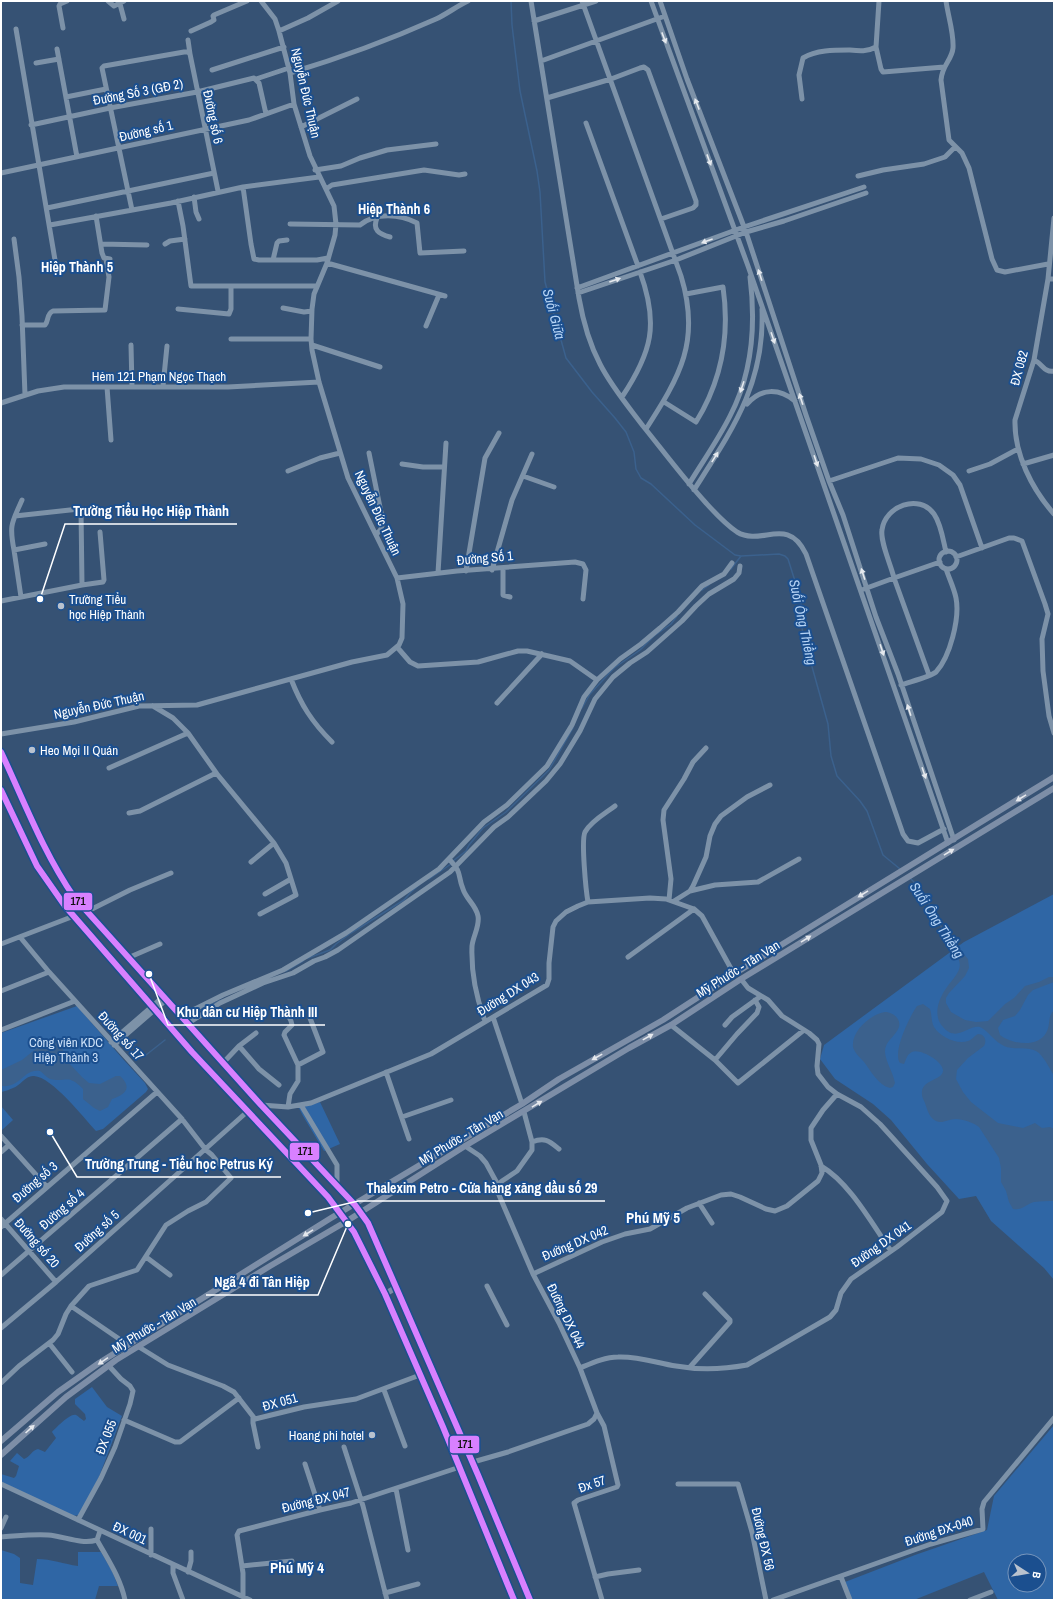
<svg xmlns="http://www.w3.org/2000/svg" width="1055" height="1601" font-family="'Archivo Narrow',sans-serif">
  <rect width="100%" height="100%" fill="#365274"/>
  <path fill="#2f66a5" fill-rule="evenodd" d="M 1054,894 L 1054,1280 L 1044,1268 L 991,1221 L 976,1196 L 959,1199 L 927,1164 L 891,1120 L 873,1104 L 835,1079 L 820,1059 L 824,1045 L 964,942 Z
    M 77,1006 L 122,1058 L 145,1083 L 148,1089 L 146,1092 L 103,1129 L 96,1131 C 84,1118 52,1077 34,1076 C 26,1075 20,1086 13,1088 C 9,1090 5,1091 1,1092 L 1,1033 Z
    M 320,1102 L 340,1144 L 324,1151 L 303,1116 L 299,1108 Z
    M 1,1106 L 13,1120 L 2,1130 L 1,1129 Z
    M 92,1387 L 107,1407 L 122,1416 L 99,1477 L 79,1515 L 73,1516 L 1,1482 L 1,1474 L 14,1478 L 16,1476 L 19,1466 L 10,1461 L 17,1453 L 24,1459 C 30,1457 32,1450 38,1449 L 45,1452 L 56,1438 L 52,1432 C 56,1428 70,1413 76,1415 C 78,1416 81,1419 84,1421 L 86,1419 L 85,1414 L 75,1404 L 75,1399 Z
    M 1054,1425 L 1054,1600 L 998,1600 L 984,1572 L 914,1600 L 852,1600 L 845,1582 L 915,1555 L 987,1530 L 994,1496 ZM 1015,1561 L 1039,1561 L 1039,1585 L 1015,1585 Z
    M 1,1550 L 14,1554 L 20,1558 L 20,1583 L 33,1585 L 37,1559 C 51,1559 64,1564 78,1566 L 78,1552 L 101,1552 L 112,1571 L 118,1586 L 99,1586 L 95,1600 L 1,1600 Z"/>
  <path fill="#3b618d" d="M 957,947 L 968,959 L 969,968 L 965,976 L 949,993 L 946,998 L 946,1003 L 951,1012 L 965,1020 L 976,1022 L 988,1021 L 1005,1004 L 1014,998 L 1025,986 L 1039,982 L 1049,977 L 1054,977 L 1054,982 L 1033,990 L 1028,995 L 1020,1010 L 1015,1016 L 1003,1020 L 998,1028 L 1000,1035 C 1011,1044 1038,1048 1046,1033 C 1051,1025 1047,1017 1054,1010 L 1054,1076 C 1050,1069 1045,1059 1039,1053 C 1029,1045 1015,1051 1004,1046 C 995,1042 986,1029 980,1027 C 967,1025 957,1043 943,1027 C 932,1015 939,998 947,987 C 956,974 968,966 952,951 Z
    M 923,1004 L 930,1009 C 932,1015 931,1021 934,1027 C 940,1037 957,1045 968,1041 C 972,1040 974,1036 978,1034 C 985,1034 987,1041 984,1046 L 968,1058 L 957,1070 L 956,1079 L 963,1092 L 971,1102 L 998,1123 L 1023,1128 L 1035,1123 L 1042,1128 L 1050,1127 L 1054,1129 L 1054,1201 C 1048,1201 1041,1201 1034,1202 C 1027,1204 1021,1211 1013,1209 L 1009,1202 L 1006,1191 L 1001,1182 L 1001,1168 L 999,1158 L 979,1127 C 974,1123 963,1119 956,1119 C 946,1119 940,1127 931,1117 C 928,1113 927,1109 925,1103 C 924,1100 922,1098 922,1095 C 920,1079 942,1081 943,1071 C 944,1062 920,1048 912,1052 C 907,1054 906,1060 904,1064 L 900,1063 C 892,1052 910,1016 917,1006 Z
    M 885,1012 C 894,1012 904,1021 897,1031 C 892,1039 885,1042 885,1052 C 886,1063 893,1072 895,1083 L 893,1087 L 890,1088 C 878,1085 871,1071 864,1062 C 860,1057 855,1054 853,1047 C 851,1031 871,1014 885,1012 Z
    M 50,1040 L 55,1040 L 62,1043 L 64,1058 L 82,1077 L 89,1083 L 100,1084 L 116,1076 L 120,1076 C 133,1088 125,1095 112,1099 L 108,1107 L 100,1111 L 94,1108 L 83,1099 L 83,1089 C 68,1073 66,1083 50,1079 C 46,1077 43,1073 40,1071 C 23,1068 22,1088 1,1086 L 1,1070 L 22,1060 L 43,1043 Z"/>
  <g fill="none" stroke-linecap="round" stroke-linejoin="round">
    <path stroke="#3b618d" stroke-width="1.5" d="M 511,1 L 512,25 L 520,91 L 537,171 L 540,192 L 545,282 L 566,358 L 592,392 L 615,418 L 626,432 L 634,452 L 636,469 L 641,478 L 651,484 L 695,525 L 735,555 L 741,556 L 779,554 L 785,556 L 788,559 L 801,600 L 802,628 L 804,638 L 828,724 L 831,756 L 837,776 L 860,801 L 867,811 L 883,855 L 900,869
      M 731,569 L 741,556
      M 702,590 L 709,585
      M 582,708 L 590,694 L 614,668 L 640,650 L 654,636 L 671,624 L 677,616
      M 453,861 L 466,851 L 469,845 L 483,828 L 506,812 L 549,770 L 573,728
      M 910,878 C 931,898 938,928 956,950
      M 429,879 L 451,864
      M 308,958 L 330,950 L 336,944 L 351,933 L 404,900 L 411,892 L 419,885
      M 286,971 L 303,961
      M 192,1016 L 208,1005 L 222,1000
      M 146,1055 L 165,1040"/>
    <path stroke="#7d92a8" stroke-width="5" d="M 108,1 L 114,6 L 124,1
      M 531,1 L 579,298 C 583,321 589,343 600,364 C 611,386 628,406 643,426 C 664,452 684,479 706,503 C 716,514 725,524 737,532 C 762,547 787,515 806,554 L 903,834 L 908,841 L 918,843 L 944,829
      M 582,1 L 681,276 C 701,341 680,376 646,429
      M 651,1 L 748,266 L 948,843
      M 660,1 L 687,79 L 746,232 L 806,415 L 829,481 L 843,515 L 876,617 L 898,674 L 954,840
      M 946,1 C 948,16 954,33 953,48 C 952,60 942,65 941,80 L 949,140 L 962,153 L 969,168 L 992,259 L 997,270 L 1005,272 L 1048,264
      M 120,4 L 124,19
      M 534,21 L 596,1
      M 63,28 L 59,6 L 60,4 L 67,1
      M 16,29 L 55,260
      M 191,31 L 211,22 L 214,20 L 213,16 L 214,15 L 247,1
      M 279,31 L 308,18 L 338,1
      M 188,40 L 190,54
      M 876,47 L 881,69 L 883,72 L 944,67
      M 57,49 L 77,157
      M 541,61 L 665,16
      M 36,63 L 59,59
      M 212,70 L 284,47
      M 290,73 C 340,58 389,40 436,19 C 447,14 457,6 468,1
      M 256,79 L 289,68
      M 66,97 L 106,89
      M 547,98 L 611,79 L 640,68 L 644,67 L 648,70 L 696,201 L 696,205 L 693,208 L 661,219
      M 802,99 L 799,75 L 803,58 C 816,50 834,50 849,50 C 859,51 867,52 876,47 L 879,1
      M 586,123 L 638,266
      M 31,125 L 110,108 L 197,92 L 254,78 L 259,83 L 266,114
      M 301,127 L 357,99
      M 315,170 L 341,166 L 360,158 L 387,150 L 436,144
      M 1,173 L 249,120 L 294,104
      M 858,176 L 883,170 L 924,164 L 945,157 L 955,147
      M 319,177 L 243,187 L 251,244 L 254,259 L 259,260 L 317,260 L 328,258
      M 326,189 L 332,185 L 424,170 L 459,175 L 465,174
      M 194,197 L 196,212 L 199,219
      M 178,201 L 183,226 L 191,286 L 317,286
      M 47,208 L 214,173
      M 132,210 L 102,68 L 104,66 L 184,52 L 188,52 L 190,54 L 218,191
      M 96,216 L 102,253 L 104,258 L 110,259
      M 377,218 C 372,230 379,234 390,237
      M 1054,218 L 1048,279 L 1034,360 L 1015,420 C 1014,454 1032,489 1054,514
      M 290,224 L 360,225 C 376,212 400,214 417,223 L 420,253 L 464,251
      M 50,225 L 171,203 L 243,187
      M 14,239 L 19,277 L 22,316 L 25,395
      M 101,244 L 147,245
      M 165,244 L 170,241 L 185,239
      M 273,260 L 277,243 L 279,241 L 287,240
      M 327,263 L 445,296
      M 1048,279 L 1054,279
      M 577,288 L 744,227 L 864,187
      M 578,293 L 676,260 L 746,232 L 784,221 L 866,193
      M 283,308 L 304,312 L 312,311
      M 178,309 L 229,314 L 231,309 L 231,286
      M 22,325 L 45,325 C 49,321 46,314 53,311 L 105,310 L 109,277 L 106,259
      M 426,326 L 439,295
      M 231,339 L 311,339
      M 131,345 L 132,387
      M 312,345 L 380,367
      M 1034,360 C 1042,363 1044,373 1054,371
      M 163,386 L 167,346
      M 107,387 L 111,440
      M 622,397 C 652,352 659,324 640,272
      M 664,402 L 696,422 C 722,380 730,335 723,287 L 686,294
      M 1,403 L 38,391 L 64,387 L 228,387 L 319,382
      M 747,404 C 761,388 779,388 795,401
      M 369,453 L 383,522 L 381,529 L 376,535
      M 402,464 L 423,467 L 444,467
      M 1023,464 L 1054,455
      M 288,471 L 320,458 L 340,453
      M 969,471 L 990,464 L 1018,449
      M 523,476 L 554,487
      M 829,481 L 898,458 L 921,459 L 939,465 L 953,475 L 960,485 L 982,548
      M 689,484 C 703,461 718,440 730,416 C 753,372 756,325 750,277
      M 694,490 C 732,430 765,384 762,309
      M 15,516 L 79,509 L 81,510 L 82,585
      M 14,550 C 9,524 12,523 22,500
      M939 560a9 9 0 1 1 18 0a9 9 0 1 1-18 0Z
      M 956,557 L 1009,538 L 1014,538 L 1022,541 L 1045,604 L 1048,614 L 1042,639 L 1043,671 L 1049,716 L 1054,733
      M 940,562 L 894,578 C 891,565 880,542 882,530 C 885,506 919,493 934,514 C 941,524 943,539 946,552
      M 503,568 L 503,595 L 510,597
      M 492,570 L 512,500 L 532,454
      M 466,571 L 485,458 L 499,433
      M 438,573 L 446,443
      M 397,578 L 457,571 L 575,562 L 583,564 L 586,570 L 583,599
      M 864,589 L 894,578 L 929,675
      M 21,597 L 14,550 L 45,544
      M 1,601 L 82,585 L 103,582 L 104,580 L 100,532
      M 291,679 C 301,705 312,722 332,742
      M 597,680 L 620,659 L 641,644 L 660,628 L 678,612 L 702,586 L 724,574 L 732,563
      M 901,685 C 909,682 930,677 936,672 C 950,657 960,618 956,598 C 954,588 949,578 946,569
      M 497,703 L 542,654
      M 153,706 L 173,718 L 188,733 L 217,774 L 274,843 L 286,863 L 296,895 L 260,914
      M 1,734 L 74,722 L 139,706 L 197,705 L 352,662 L 387,655 L 399,645 L 402,638 L 403,604 L 397,578 L 348,478 L 319,382 L 312,350 L 311,339 L 312,309 L 314,294 L 327,263 L 335,235 L 336,224 L 334,206 L 310,156 L 294,104 L 290,73 L 279,31 L 275,19 L 261,1
      M 109,768 L 188,733
      M 129,813 L 140,811 L 216,773
      M 449,859 C 463,874 457,874 463,889 C 466,899 476,905 478,916 C 480,926 473,936 472,946 C 471,972 476,997 485,1021
      M 251,862 L 274,843
      M 690,891 L 715,885 L 758,882 L 799,859
      M 265,894 L 291,879
      M 669,900 L 671,879 L 663,820 L 664,810 L 684,779 L 693,762 L 706,748
      M 674,901 L 690,891 L 693,886 L 706,857 L 710,836 L 715,824 L 721,816 L 747,797 L 770,785
      M 588,902 C 586,891 581,840 585,832 C 591,821 606,813 615,806
      M 88,911 L 130,890 L 171,873
      M 1,944 L 74,916
      M 130,957 L 160,944
      M 628,957 L 694,909
      M 1,991 L 49,972
      M 288,1015 L 291,1021 L 292,1025 L 285,1032 L 284,1035 L 298,1065
      M 181,1016 L 223,995 L 283,970 L 346,933 L 439,869 L 484,822 L 507,805 L 547,766 L 572,725 L 584,697 L 597,680 L 570,661 L 527,651 L 518,651 L 478,662 L 418,666 L 410,662 L 397,647
      M 493,1017 L 522,1104
      M 187,1024 L 220,1003 L 263,983 L 293,973 L 314,961 L 325,957 L 338,950 L 450,872 L 494,827 L 508,817 L 546,781 L 560,764 L 580,731 L 595,699 L 613,677 L 630,663 L 647,652 L 682,621 L 696,606 L 709,594 L 734,579 L 739,573 L 740,566
      M 671,1025 L 715,1060 L 738,1083 L 804,1030
      M 725,1025 L 732,1017 L 761,996
      M 1,1030 L 75,1001
      M 111,1042 L 163,997
      M 114,1045 L 166,1000
      M 239,1046 L 259,1069 L 279,1085
      M 715,1060 L 737,1034 L 757,1013 L 759,1007 L 755,1000
      M 223,1063 L 239,1046 L 256,1033
      M 386,1072 L 409,1139
      M 261,1105 L 288,1107 L 311,1103 L 431,1054 L 547,985 L 549,979 L 549,963 L 553,927 L 556,921 L 566,912 L 578,906 L 588,902 L 650,898 L 666,899 L 694,909 L 702,916 L 734,974
      M 301,1105 L 337,1165 L 337,1185
      M 288,1107 L 290,1094 L 298,1081 L 298,1065 L 323,1052 L 310,1018
      M 402,1117 L 451,1100
      M 1,1136 L 47,1187
      M 532,1142 C 545,1137 549,1141 559,1149
      M 465,1146 L 480,1156 L 486,1163 L 498,1185
      M 1,1152 L 9,1145
      M 821,1166 C 850,1183 872,1224 891,1251
      M 699,1203 L 712,1223
      M 1,1219 L 56,1282
      M 1,1227 L 157,1092
      M 146,1257 L 170,1275
      M 533,1274 L 602,1242 L 625,1234 L 650,1229 L 687,1208 L 721,1195 L 731,1194 L 740,1197 L 766,1209 L 775,1211 L 787,1206 L 818,1181 L 822,1173 L 821,1165 L 811,1140 L 811,1128 L 823,1110 L 837,1094
      M 1,1275 L 182,1119
      M 487,1286 L 507,1325
      M 71,1306 L 128,1345
      M 1,1328 L 56,1282 L 248,1111
      M 49,1343 L 72,1372
      M 139,1347 L 168,1365 L 223,1386 L 234,1392 L 255,1419 L 304,1407 L 356,1399 L 420,1375
      M 690,1367 L 730,1322 L 730,1320 L 705,1294
      M 580,1368 C 592,1363 605,1357 618,1357 C 638,1356 657,1363 676,1366 C 698,1370 725,1369 747,1365 L 830,1317 L 836,1310 L 841,1293 L 851,1279 L 897,1247 L 942,1212 L 947,1201 L 937,1187 L 880,1124 L 861,1107 L 837,1094 L 828,1087 L 818,1074 L 817,1066 L 819,1044 L 817,1040 L 809,1033 L 782,1016 L 768,1000 L 748,988 L 741,979
      M 1,1383 L 19,1366 L 53,1340 L 58,1334 L 66,1314 L 71,1306 L 89,1286 L 137,1270 L 166,1225 L 188,1211 L 206,1202 L 231,1178 L 212,1155 L 206,1150 L 182,1119 L 49,972 L 20,937
      M 384,1390 L 405,1446
      M 597,1413 L 604,1426 L 618,1485 L 617,1487 L 578,1500 L 574,1503 L 602,1600
      M 253,1417 L 253,1423 L 258,1447
      M 124,1420 L 175,1442 L 180,1442 L 239,1398
      M 344,1447 L 363,1506 L 387,1600
      M 473,1462 L 508,1452 L 588,1424 L 594,1419 L 597,1413 L 580,1368 L 559,1323 L 533,1274 L 499,1195 L 498,1185 L 502,1181 L 517,1171 L 532,1150 L 532,1142 L 524,1112
      M 305,1464 L 320,1510
      M 1,1484 L 250,1600
      M 678,1484 L 738,1484 L 752,1532 L 766,1600
      M 396,1489 L 408,1550
      M 78,1520 L 101,1478 L 115,1447 L 130,1404 L 133,1391 L 130,1386 L 121,1379 L 109,1366
      M 1,1528 L 6,1517
      M 100,1531 L 97,1540 C 108,1560 120,1577 125,1600
      M 1,1537 C 17,1536 32,1534 48,1535 C 64,1536 81,1545 97,1540
      M 151,1555 L 151,1529
      M 173,1565 L 173,1573 L 183,1600
      M 242,1566 L 292,1561
      M 188,1572 L 191,1561 L 191,1552
      M 595,1577 L 608,1574 L 639,1570
      M 841,1577 L 850,1600
      M 385,1593 L 418,1584
      M 243,1597 L 243,1573 L 237,1535 L 239,1531 L 320,1510 L 351,1503 L 460,1467
      M 773,1600 L 931,1544 L 983,1529 L 982,1509 L 984,1502 L 1054,1418
      M 970,1600 L 991,1592"/>
    <path stroke="#7d8ea7" stroke-width="6" d="M 1,752 L 45,848 L 59,875 L 74,897 L 261,1105 L 355,1205 L 368,1223 L 397,1287 L 478,1475 L 530,1600
      M 1,790 L 37,866 L 65,906 L 192,1052 L 328,1197 L 354,1232 L 385,1294 L 443,1427 L 514,1600
      M 385,1294 L 397,1287
      M 1,1441 L 58,1392 L 99,1363 L 158,1326 L 331,1218 L 522,1104 L 559,1079 L 663,1020 L 734,974 L 1054,777
      M 1,1455 L 66,1397 L 116,1360 L 270,1266 L 347,1221 L 465,1146 L 629,1048 L 671,1025 L 741,979 L 1054,788"/>
    <g stroke="#1b4f8f" stroke-width="9">
      <path id="bus-1" d="M 1,752 C 24,801 43,852 74,897 L 261,1105 L 355,1205 L 368,1223 L 478,1475 L 530,1600
        M 1,790 L 37,866 L 65,906 L 192,1052 L 328,1197 L 354,1232 L 385,1294 L 443,1427 L 514,1600"/>
    </g>
    <use href="#bus-1" stroke="#d880ff" stroke-width="6"/>
  </g>
  <defs><path id="oneway-solid" d="M-6-.8H1V-3.2L6.5 0L1 3.2V.8H-6Z"/></defs>
  <g fill="#e5e9ee">
    <use href="#oneway-solid" transform="translate(664 38) rotate(69)"/>
    <use href="#oneway-solid" transform="translate(697 104) rotate(-111)"/>
    <use href="#oneway-solid" transform="translate(709 160) rotate(70)"/>
    <use href="#oneway-solid" transform="translate(707 241) rotate(160)"/>
    <use href="#oneway-solid" transform="translate(760 275) rotate(-108)"/>
    <use href="#oneway-solid" transform="translate(615 280) rotate(-19)"/>
    <use href="#oneway-solid" transform="translate(773 338) rotate(71)"/>
    <use href="#oneway-solid" transform="translate(742 387) rotate(109)"/>
    <use href="#oneway-solid" transform="translate(801 399) rotate(-108)"/>
    <use href="#oneway-solid" transform="translate(715 457) rotate(-58)"/>
    <use href="#oneway-solid" transform="translate(816 461) rotate(71)"/>
    <use href="#oneway-solid" transform="translate(863 574) rotate(-108)"/>
    <use href="#oneway-solid" transform="translate(882 650) rotate(71)"/>
    <use href="#oneway-solid" transform="translate(909 710) rotate(-108)"/>
    <use href="#oneway-solid" transform="translate(924 773) rotate(71)"/>
  </g>
  <g fill="#e5e8ed">
    <use href="#oneway-solid" transform="translate(1021 798) rotate(148)"/>
    <use href="#oneway-solid" transform="translate(949 852) rotate(-31)"/>
    <use href="#oneway-solid" transform="translate(863 894) rotate(148)"/>
    <use href="#oneway-solid" transform="translate(806 939) rotate(-32)"/>
    <use href="#oneway-solid" transform="translate(648 1037) rotate(-29)"/>
    <use href="#oneway-solid" transform="translate(597 1057) rotate(151)"/>
    <use href="#oneway-solid" transform="translate(537 1104) rotate(-31)"/>
    <use href="#oneway-solid" transform="translate(308 1233) rotate(148)"/>
    <use href="#oneway-solid" transform="translate(103 1361) rotate(146)"/>
    <use href="#oneway-solid" transform="translate(30 1429) rotate(-42)"/>
  </g>
  <g fill="#b9c2ce" stroke="#1b4f8f" stroke-width="1.5">
    <circle cx="61" cy="606" r="4"/>
    <circle cx="32" cy="750" r="4"/>
    <circle cx="372" cy="1435" r="4"/>
  </g>
  <g text-anchor="middle" dominant-baseline="central" stroke-width="4" stroke-linejoin="round" paint-order="stroke">
    <g font-size="13" fill="#fff" stroke="#1b4f8f">
      <text transform="translate(138 92) rotate(-11)">Đường Số 3 (GĐ 2)</text>
      <text transform="translate(306 93) rotate(77)">Nguyễn Đức Thuận</text>
      <text transform="translate(213 117) rotate(78)">Đường số 6</text>
      <text transform="translate(146 131) rotate(-13)">Đường số 1</text>
      <text transform="translate(1019 368) rotate(-75)">ĐX 082</text>
      <text x="159" y="376">Hẻm 121 Phạm Ngọc Thạch</text>
      <text transform="translate(378 513) rotate(65)">Nguyễn Đức Thuận</text>
      <text transform="translate(485 558) rotate(-5)">Đường Số 1</text>
      <text transform="translate(99 705) rotate(-12)">Nguyễn Đức Thuận</text>
      <text transform="translate(738 969) rotate(-32)">Mỹ Phước - Tân Vạn</text>
      <text transform="translate(508 994) rotate(-32)">Đường DX 043</text>
      <text transform="translate(121 1036) rotate(48)">Đường số 17</text>
      <text transform="translate(461 1137) rotate(-31)">Mỹ Phước - Tân Vạn</text>
      <text transform="translate(35 1182) rotate(-41)">Đường số 3</text>
      <text transform="translate(62 1209) rotate(-41)">Đường số 4</text>
      <text transform="translate(97 1231) rotate(-42)">Đường số 5</text>
      <text transform="translate(37 1243) rotate(49)">Đường số 20</text>
      <text transform="translate(575 1243) rotate(-23)">Đường DX 042</text>
      <text transform="translate(881 1244) rotate(-35)">Đường DX 041</text>
      <text transform="translate(566 1316) rotate(64)">Đường DX 044</text>
      <text transform="translate(154 1325) rotate(-31)">Mỹ Phước - Tân Vạn</text>
      <text transform="translate(280 1402) rotate(-15)">ĐX 051</text>
      <text transform="translate(106 1437) rotate(-69)">ĐX 055</text>
      <text transform="translate(592 1484) rotate(-19)">Đx 57</text>
      <text transform="translate(316 1500) rotate(-14)">Đường ĐX 047</text>
      <text transform="translate(939 1531) rotate(-18)">Đường ĐX-040</text>
      <text transform="translate(130 1533) rotate(25)">ĐX 001</text>
      <text transform="translate(763 1539) rotate(77)">Đường ĐX 56</text>
    </g>
    <g font-size="13" fill="#fff" stroke="#1b4f8f" text-anchor="start">
      <text x="69" y="599">Trường Tiểu<tspan x="69" dy="15">học Hiệp Thành</tspan></text>
      <text x="40" y="750">Heo Mọi II Quán</text>
      <text x="364" y="1435" text-anchor="end">Hoang phi hotel</text>
    </g>
    <g font-size="13" fill="#cfe3fa" stroke="#1b4f8f">
      <text x="66" y="1042">Công viên KDC<tspan x="66" dy="15">Hiệp Thành 3</tspan></text>
    </g>
    <g font-size="14" font-weight="bold" fill="#fff" stroke="#1b4f8f">
      <text x="394" y="209">Hiệp Thành 6</text>
      <text x="77" y="267">Hiệp Thành 5</text>
    </g>
    <g font-size="14" font-style="italic" fill="#b5d3f5" stroke="#1b4f8f">
      <text transform="translate(554 314) rotate(75)">Suối Giữa</text>
      <text transform="translate(803 622) rotate(78)">Suối Ông Thiềng</text>
      <text transform="translate(937 920) rotate(57)">Suối Ông Thiềng</text>
    </g>
    <g font-size="15" font-weight="bold" fill="#fff" stroke="#1b4f8f">
      <text x="653" y="1217">Phú Mỹ 5</text>
      <text x="297" y="1567">Phú Mỹ 4</text>
    </g>
  </g>
  <path fill="none" stroke="#fff" stroke-width="1.5" d="M40 599L65 524H237M149 974L168 1025H325M50 1132L77 1177H281M308 1213L358 1201H605M348 1224L318 1295H206"/>
  <g fill="#fff" stroke="#1b4f8f" stroke-width="1.5">
    <circle cx="40" cy="599" r="4"/>
    <circle cx="149" cy="974" r="4"/>
    <circle cx="50" cy="1132" r="4"/>
    <circle cx="308" cy="1213" r="4"/>
    <circle cx="348" cy="1224" r="4"/>
  </g>
  <g font-size="14" text-anchor="middle" font-weight="bold" fill="#fff" stroke="#1b4f8f" stroke-width="4" stroke-linejoin="round" paint-order="stroke">
    <text x="151" y="516">Trường Tiểu Học Hiệp Thành</text>
    <text x="247" y="1017">Khu dân cư Hiệp Thành III</text>
    <text x="179" y="1169">Trường Trung - Tiểu học Petrus Ký</text>
    <text x="482" y="1193">Thalexim Petro - Cửa hàng xăng dầu số 29</text>
    <text x="262" y="1287">Ngã 4 đi Tân Hiệp</text>
  </g>
  <g stroke="#1b4f8f" stroke-width="1.5">
    <rect x="63" y="892" width="30" height="19" rx="4" fill="#d880ff"/>
    <rect x="289" y="1142" width="31" height="19" rx="4" fill="#d880ff"/>
    <rect x="449" y="1435" width="31" height="19" rx="4" fill="#d880ff"/>
  </g>
  <g font-size="11" text-anchor="middle" font-weight="bold" fill="#111">
    <text x="78" y="905">171</text>
    <text x="305" y="1155">171</text>
    <text x="465" y="1448">171</text>
  </g>
  <rect width="1055" height="1601" fill="none" stroke="#ffffff" stroke-width="4"/>
  <g transform="translate(1027 1573) rotate(102)"><circle r="19" fill="#1b4f8f" stroke="#7695bc"/>
  <path d="M0-3L7 15L0 10L-7 15Z" fill="#b9c2ce"/>
  <text y="-6" font-size="11" font-weight="bold" text-anchor="middle" fill="#ffffff">B</text>
  </g>
</svg>
